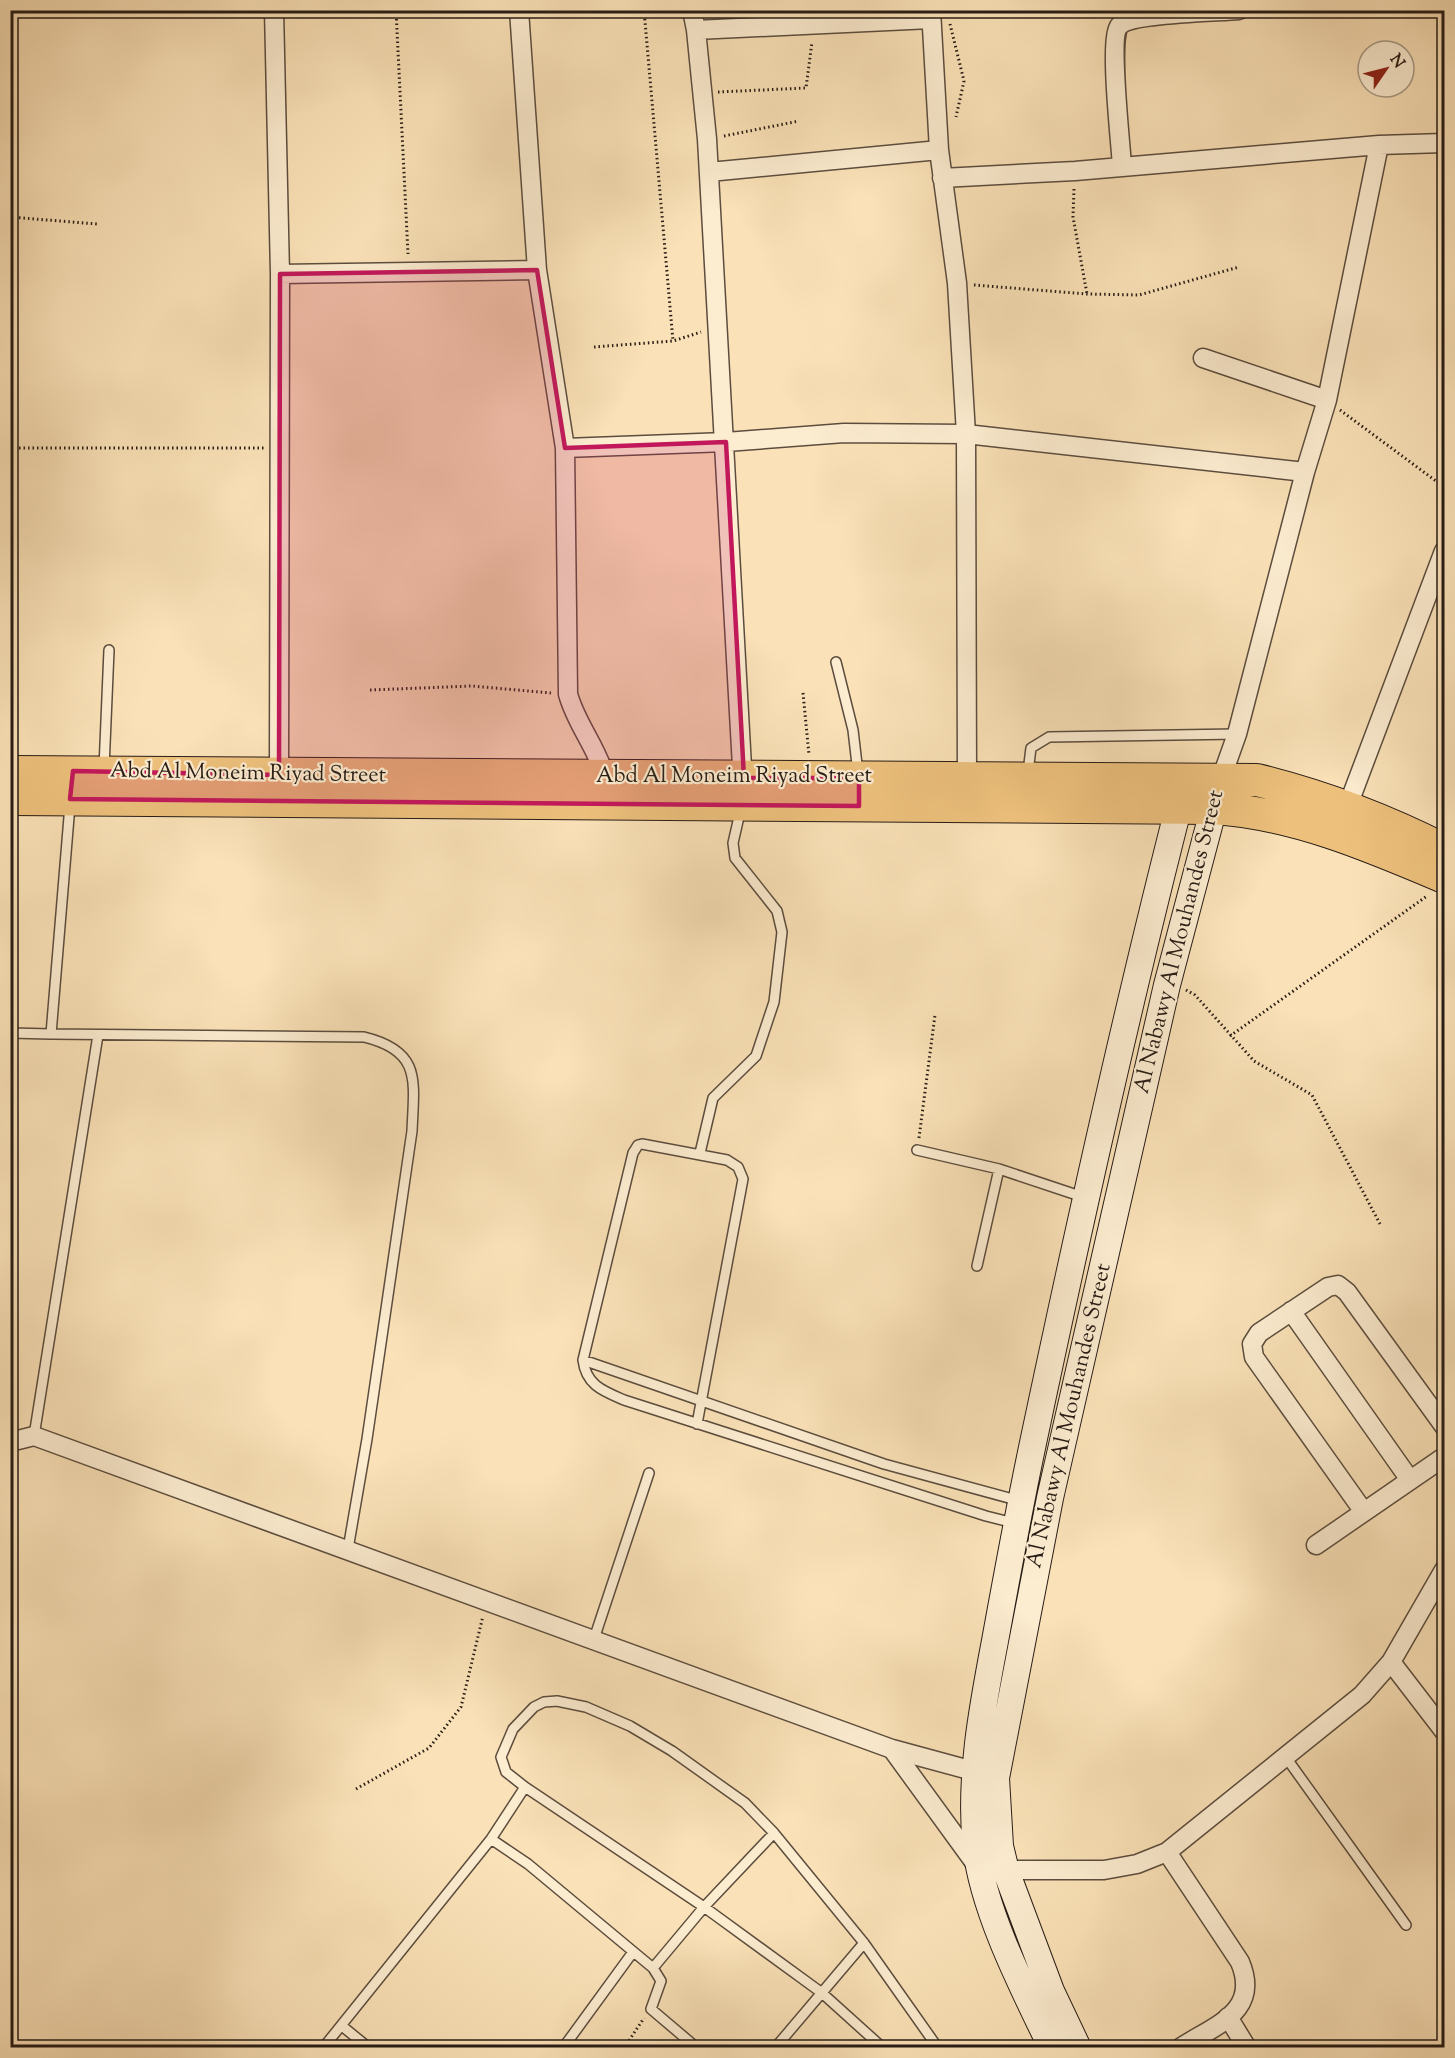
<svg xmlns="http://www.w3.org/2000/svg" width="1455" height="2058" font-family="'Sorts Mill Goudy',serif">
  <rect width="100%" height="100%" fill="#fae1b7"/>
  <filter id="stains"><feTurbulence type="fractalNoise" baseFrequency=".00333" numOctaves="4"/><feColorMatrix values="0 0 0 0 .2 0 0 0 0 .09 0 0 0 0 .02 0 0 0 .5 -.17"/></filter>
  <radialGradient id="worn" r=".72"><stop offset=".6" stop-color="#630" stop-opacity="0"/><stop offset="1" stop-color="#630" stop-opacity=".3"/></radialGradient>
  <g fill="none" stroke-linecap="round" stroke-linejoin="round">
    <g stroke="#5c4d3e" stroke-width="12">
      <path id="lane" d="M 836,662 L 853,730 L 858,773
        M 104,768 L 109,650
        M 1028,772 L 1031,748 L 1049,737 L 1237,734
        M 10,1033 L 51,1034 L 70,805
        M 51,1034 L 364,1037 C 422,1051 414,1081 412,1131 L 367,1439 L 348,1549
        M 917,1150 L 999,1169 L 1083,1197
        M 700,1153 L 713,1098 L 756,1056 L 774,1002 L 782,932 L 777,911 L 735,858 L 733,843 L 741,808
        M 977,1266 L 999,1169
        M 583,1360 L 884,1464 L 1020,1501
        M 697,1424 L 743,1179 L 738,1167 L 727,1160 L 642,1144 L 638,1145 L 633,1153 L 583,1360 C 586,1385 603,1391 624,1400 L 986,1516 L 1014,1523
        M 34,1436 L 98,1035
        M 594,1639 L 649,1473
        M 1285,1756 L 1406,1925
        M 525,1787 L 704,1907 L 822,1993 L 883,2048
        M 491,1839 L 528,1864 L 653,1968 L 661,1981 L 651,2009 L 697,2048
        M 653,1968 L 704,1907 L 774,1833
        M 342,2026 L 369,2048
        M 323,2048 L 491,1839 L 525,1787 L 506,1772 L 501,1757 L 513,1729 L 534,1707 L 544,1702 L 557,1701 L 586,1707 L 630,1726 L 672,1751 L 745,1803 L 774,1833 L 864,1943 L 938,2048
        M 563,2048 L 633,1952
        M 775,2048 L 864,1943"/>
    </g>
    <g stroke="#5c4d3e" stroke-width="21">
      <path id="street" d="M 274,10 L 280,274 L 279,775
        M 519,10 L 537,270 L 565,448 L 568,694 C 576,724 597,747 605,777
        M 692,10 L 696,30
        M 931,10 L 939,150 L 957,283 L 966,434 L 967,779
        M 1122,167 C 1121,145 1108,35 1120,25 C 1134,13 1218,12 1239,10
        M 709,172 L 939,150
        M 942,178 L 1075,171 L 1379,145 L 1444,143
        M 280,274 L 537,270
        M 1203,358 L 1327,400
        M 565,448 L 726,442 L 844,433 L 966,434 L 1305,472
        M 1221,779 L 1237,734 L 1305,472 L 1327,400 L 1379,145
        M 743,785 L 707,139 L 696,30 L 931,19
        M 1347,808 L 1444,551
        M 1291,1311 L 1410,1480
        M 10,1442 L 34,1436 L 892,1749 L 984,1774
        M 1364,1512 L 1254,1357 L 1252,1344 L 1259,1333 L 1328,1287 L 1338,1285 L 1347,1292 L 1444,1426
        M 1316,1545 L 1444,1457
        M 1391,1662 L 1444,1731
        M 892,1749 L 980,1870 L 1104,1870 L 1137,1864 L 1167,1852 L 1362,1695 L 1391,1662 L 1444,1570
        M 1167,1852 L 1240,1962 C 1261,2012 1215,2025 1180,2048
        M 1228,2017 L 1247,2048"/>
    </g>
    <g stroke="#271c16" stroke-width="28">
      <path id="secondary" d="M 1052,2048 C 1024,1990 983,1911 976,1847 C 969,1778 982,1709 995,1641 C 1007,1575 1019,1509 1033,1443 C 1079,1225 1127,1007 1183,790
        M 1078,2048 L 1051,1991 L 1006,1871 L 1000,1846 L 996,1778 L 1050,1498 L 1167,985 L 1218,792"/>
    </g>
    <g stroke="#271c16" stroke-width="34">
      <path id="highway" d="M 10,772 L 1257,780 C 1322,796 1385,820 1444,850
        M 10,799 L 1213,808 C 1294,813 1371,846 1444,877"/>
    </g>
    <path stroke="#271c16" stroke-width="3" stroke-dasharray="1.5 3" stroke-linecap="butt" d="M 396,10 L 408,254
      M 644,10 L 673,341
      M 950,24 L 964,81 L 956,117
      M 718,92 L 806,88 L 812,42
      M 724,136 L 799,121
      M 1074,189 L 1073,217 L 1087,294
      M 10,217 L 97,224
      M 974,285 L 1087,294 L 1139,295 L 1239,267
      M 594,347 L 673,341 L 701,332
      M 1340,410 L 1444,487
      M 10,448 L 264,448
      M 370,690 L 472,686 L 551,693
      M 803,693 L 809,755
      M 1186,990 L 1195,995 L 1254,1061 L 1312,1095 L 1380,1224
      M 1230,1036 L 1427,896
      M 919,1138 L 935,1015
      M 356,1789 L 429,1748 L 461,1707 L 483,1616
      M 624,2048 L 644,2018"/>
    <use href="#lane" stroke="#fcecd0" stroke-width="9"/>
    <use href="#street" stroke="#fcecd0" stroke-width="18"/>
    <use href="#secondary" stroke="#fcecd0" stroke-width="26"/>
    <use href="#highway" stroke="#edc07c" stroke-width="32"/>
  </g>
  <path fill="#c2185b" fill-opacity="0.2" stroke="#c2185b" stroke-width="4.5" stroke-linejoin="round" d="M 537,270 L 565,448 L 726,442 L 744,778 L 859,778 L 859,806 L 70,799 L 73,771 L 279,775 L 280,274 Z"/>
  <g text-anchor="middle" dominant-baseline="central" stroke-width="4.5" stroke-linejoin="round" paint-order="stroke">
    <g font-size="22" fill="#271c16" stroke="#fcecd0">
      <text transform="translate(248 774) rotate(1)">Abd Al Moneim Riyad Street</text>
      <text x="734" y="777">Abd Al Moneim Riyad Street</text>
      <text transform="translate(1180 942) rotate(-76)">Al Nabawy Al Mouhandes Street</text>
      <text transform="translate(1070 1416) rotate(-77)">Al Nabawy Al Mouhandes Street</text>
    </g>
  </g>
  <rect width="1455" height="2058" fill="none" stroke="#fae1b7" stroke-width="36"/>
  <rect x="12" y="12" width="1431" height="2034" fill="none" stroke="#271c16" stroke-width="3"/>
  <rect x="18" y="18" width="1419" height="2022" fill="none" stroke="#271c16" stroke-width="1.5"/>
  <g transform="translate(1386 69) rotate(55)"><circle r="28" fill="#fcecd0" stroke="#a79986" stroke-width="1.5"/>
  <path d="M0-4.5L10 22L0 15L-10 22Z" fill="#8f2418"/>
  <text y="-9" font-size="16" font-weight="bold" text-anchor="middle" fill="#271c16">N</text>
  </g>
  <rect width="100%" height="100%" filter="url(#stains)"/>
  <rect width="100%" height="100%" fill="url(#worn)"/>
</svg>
